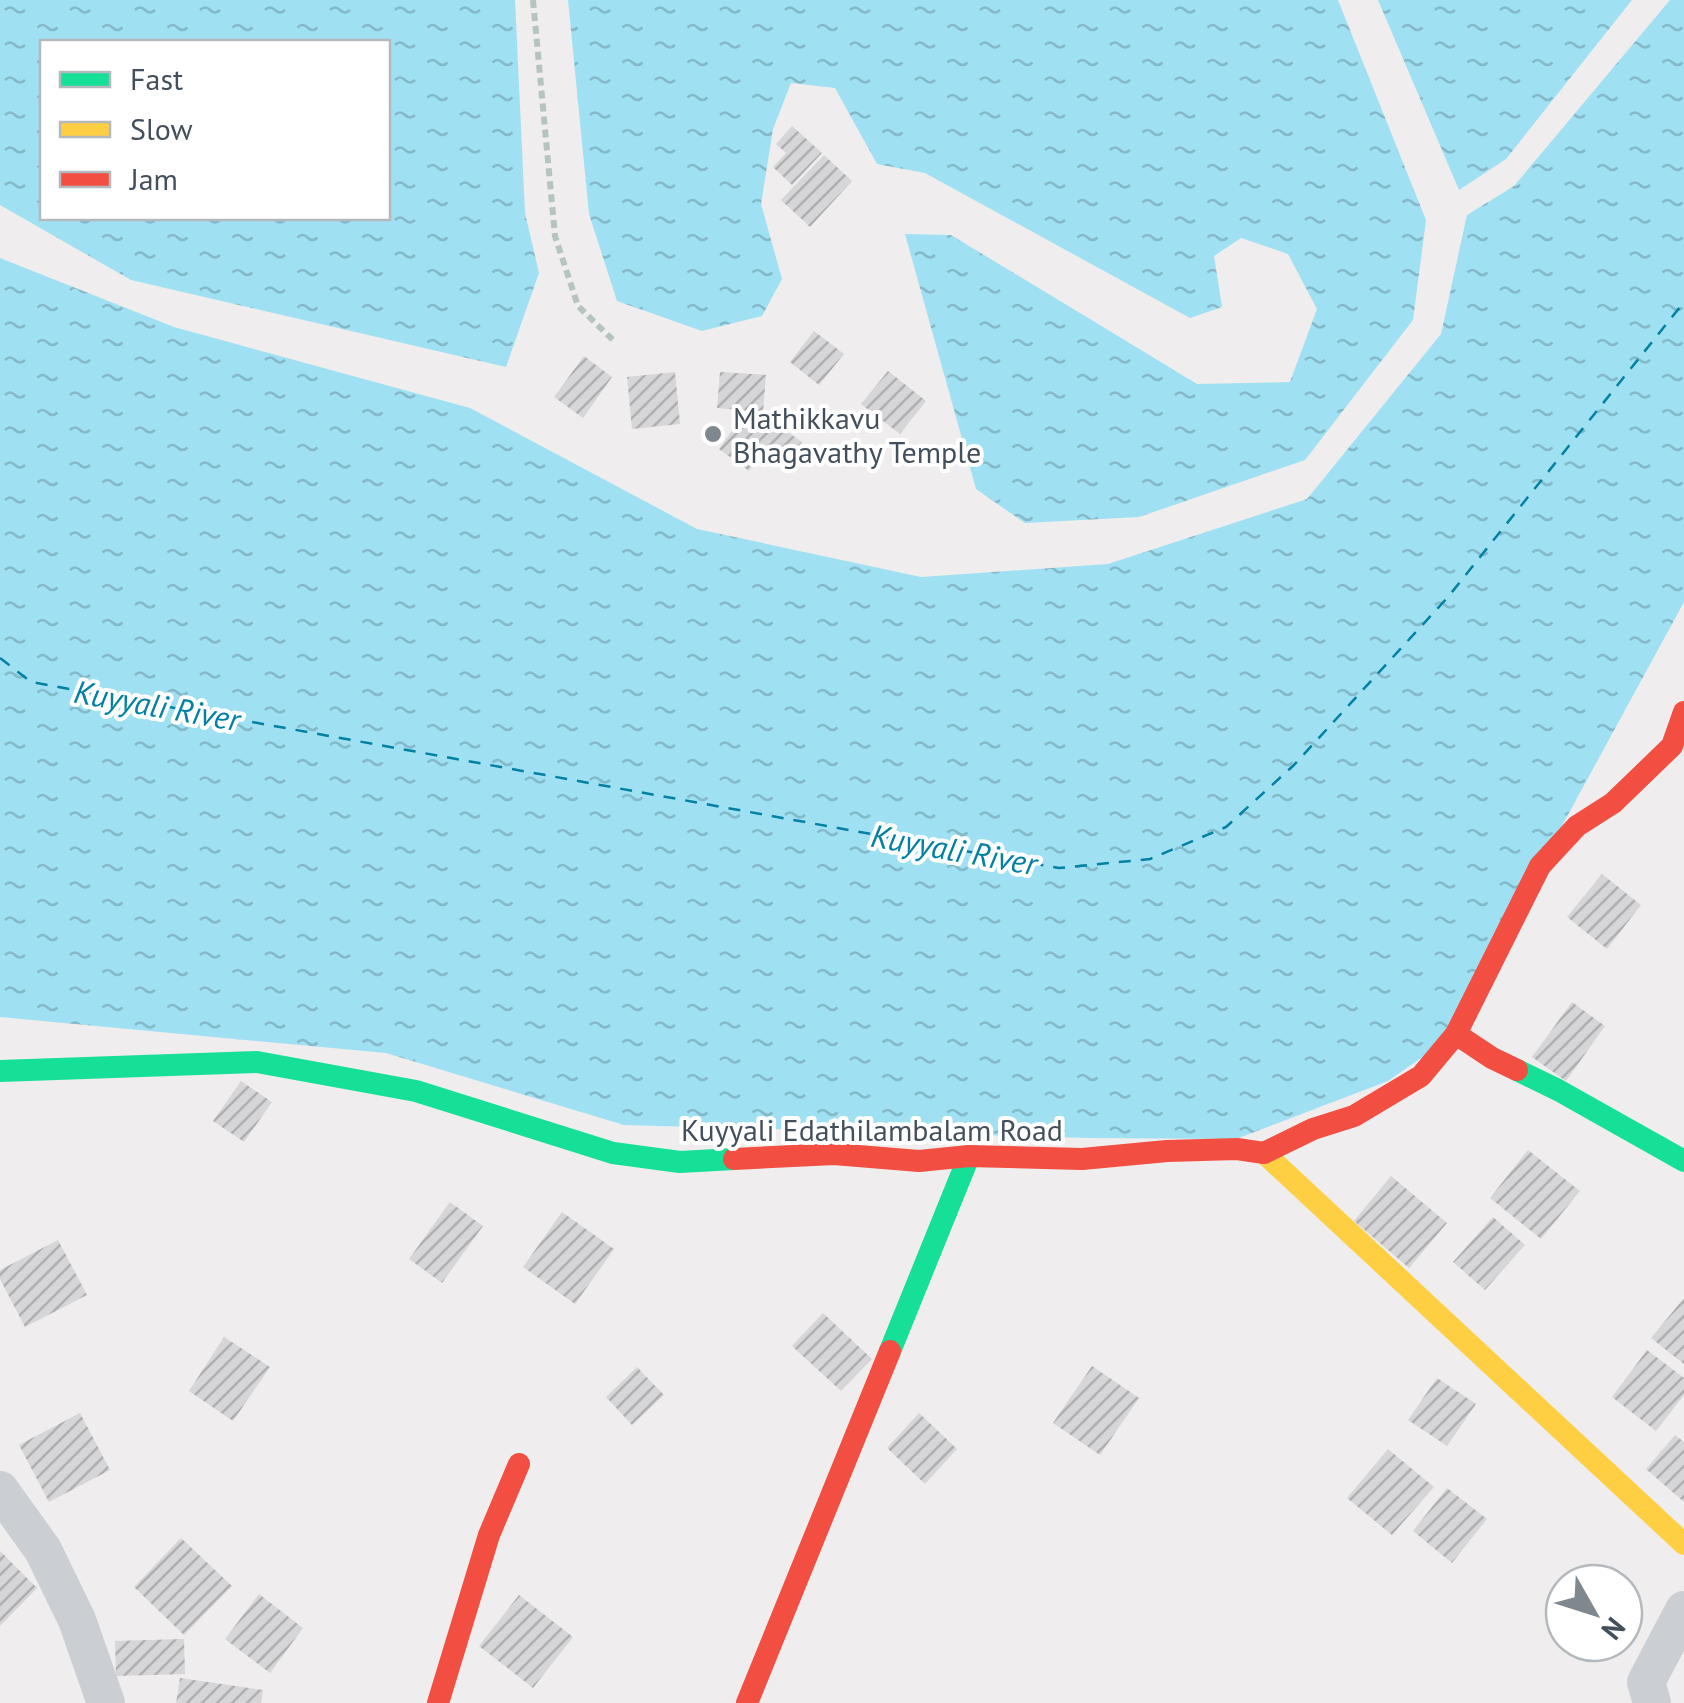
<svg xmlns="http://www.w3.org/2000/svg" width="1684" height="1703" font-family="'PT Sans',sans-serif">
  <defs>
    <pattern id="water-ripples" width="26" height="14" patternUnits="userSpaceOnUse" patternTransform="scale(2.5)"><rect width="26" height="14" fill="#9fe1f3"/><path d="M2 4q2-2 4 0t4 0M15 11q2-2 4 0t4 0" fill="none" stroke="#83b9c8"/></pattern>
    <pattern id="building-hatch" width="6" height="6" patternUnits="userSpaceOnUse" patternTransform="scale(2.5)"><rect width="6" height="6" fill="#d6d5d7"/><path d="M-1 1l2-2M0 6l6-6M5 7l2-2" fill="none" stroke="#afafb2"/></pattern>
  </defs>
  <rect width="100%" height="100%" fill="#efeded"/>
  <path fill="url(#water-ripples)" fill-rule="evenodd" d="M 0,0 L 515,0 L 525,213 L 539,273 L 506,367 L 131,280 L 0,205 ZM 388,42 L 388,218 L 42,218 L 42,42 Z
    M 568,0 L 1338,0 L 1426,220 L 1413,320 L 1305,460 L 1139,517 L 1025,523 L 976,489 L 905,234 L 951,235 L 1197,384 L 1290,382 L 1317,309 L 1288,254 L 1241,238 L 1214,256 L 1222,307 L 1190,318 L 925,173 L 877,164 L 835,88 L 791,83 L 773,129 L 761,204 L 782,279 L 762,316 L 702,331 L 617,301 L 589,214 Z
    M 1378,0 L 1632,0 L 1506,159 L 1459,190 Z
    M 1670,0 L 1684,0 L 1684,602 L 1540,866 L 1456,1034 L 1388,1081 L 1236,1139 L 1089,1138 L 624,1125 L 386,1053 L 0,1017 L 0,258 L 174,327 L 470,408 L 697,529 L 921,577 L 1108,564 L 1307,499 L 1441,334 L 1467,215 L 1514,186 Z"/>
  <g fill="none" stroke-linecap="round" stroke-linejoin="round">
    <path stroke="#0281a2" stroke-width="2.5" stroke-dasharray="12 10" stroke-linecap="butt" d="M 0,658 L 31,682 L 1059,868 L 1150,859 L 1226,827 L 1294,765 L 1448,597 L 1684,302"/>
  </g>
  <path fill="url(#building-hatch)" d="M 792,126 L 822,153 L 792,185 L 773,167 L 786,153 L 776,144 Z
    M 824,155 L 852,181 L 810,227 L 781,200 Z
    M 814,331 L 844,354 L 819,385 L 790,362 Z
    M 584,356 L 612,377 L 583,418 L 554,397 Z
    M 888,371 L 926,401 L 900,434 L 861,404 Z
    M 675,372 L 680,424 L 632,429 L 627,377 Z
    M 720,372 L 766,375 L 763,412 L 717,408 Z
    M 741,418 L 760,431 L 769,419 L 802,442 L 784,467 L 763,452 L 749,471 L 719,449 Z
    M 1602,874 L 1641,905 L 1607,949 L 1567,917 Z
    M 1572,1002 L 1605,1026 L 1566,1081 L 1532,1057 Z
    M 241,1081 L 272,1102 L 244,1142 L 213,1121 Z
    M 1528,1150 L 1580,1191 L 1541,1239 L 1490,1198 Z
    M 1391,1176 L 1447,1223 L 1409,1268 L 1354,1221 Z
    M 450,1202 L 483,1226 L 442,1283 L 409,1259 Z
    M 562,1212 L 614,1249 L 575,1304 L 523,1267 Z
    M 1493,1217 L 1525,1245 L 1485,1290 L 1453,1262 Z
    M 58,1240 L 87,1295 L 25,1327 L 0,1279 L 0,1270 Z
    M 1684,1298 L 1684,1364 L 1651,1338 Z
    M 823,1313 L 872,1359 L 841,1391 L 792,1346 Z
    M 224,1337 L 270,1367 L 233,1421 L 189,1391 Z
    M 1647,1350 L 1684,1378 L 1684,1395 L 1656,1431 L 1612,1397 Z
    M 1092,1366 L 1139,1398 L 1100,1455 L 1053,1423 Z
    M 637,1367 L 664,1395 L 632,1425 L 606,1397 Z
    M 1437,1378 L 1476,1404 L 1447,1446 L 1408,1420 Z
    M 80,1413 L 110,1470 L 49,1502 L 19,1445 Z
    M 919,1413 L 957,1449 L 925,1484 L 887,1448 Z
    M 1675,1435 L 1684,1442 L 1684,1502 L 1646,1469 Z
    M 1388,1449 L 1434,1487 L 1392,1535 L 1347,1498 Z
    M 1447,1488 L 1487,1519 L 1452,1563 L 1413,1531 Z
    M 181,1538 L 232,1586 L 184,1635 L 134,1587 Z
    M 0,1551 L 37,1588 L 0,1626 Z
    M 259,1594 L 303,1628 L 270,1673 L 225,1639 Z
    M 519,1595 L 573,1637 L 533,1688 L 479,1646 Z
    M 184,1639 L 185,1674 L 116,1676 L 115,1641 Z
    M 180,1678 L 263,1690 L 261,1703 L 176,1703 Z"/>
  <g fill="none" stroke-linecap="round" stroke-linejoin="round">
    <path stroke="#b6c4c0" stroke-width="6" stroke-dasharray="8 5" stroke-linecap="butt" d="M 533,0 L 555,236 L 578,306 L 614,341"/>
    <path stroke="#cbced2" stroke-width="38" d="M 0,1490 L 43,1550 L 77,1620 L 106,1703
      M 1652,1703 L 1646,1682 L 1684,1610"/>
    <path stroke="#16e098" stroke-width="22" d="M 1517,1070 L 1558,1090 L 1684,1161
      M 0,1071 L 257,1062 L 416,1091 L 613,1153 L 680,1162 L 734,1159
      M 890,1351 L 969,1156"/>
    <path stroke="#ffcf43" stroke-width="22" d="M 1264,1153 L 1684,1544"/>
    <path stroke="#f24e42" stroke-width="22" d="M 1456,1034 L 1540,866 L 1577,826 L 1613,803 L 1672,746 L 1684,712
      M 734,1159 L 834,1154 L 919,1161 L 969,1156 L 1082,1159 L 1167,1151 L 1237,1149 L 1264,1153 L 1313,1129 L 1354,1116 L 1421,1076 L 1456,1034 L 1492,1058 L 1517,1070
      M 438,1703 L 489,1535 L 519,1464
      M 747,1703 L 890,1351"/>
  </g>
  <circle fill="#7f878f" stroke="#fff" stroke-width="4" cx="713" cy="434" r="10"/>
  <g text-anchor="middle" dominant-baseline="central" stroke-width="8" stroke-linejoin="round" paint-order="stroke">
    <g font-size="30" fill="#43505c" stroke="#fff" text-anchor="start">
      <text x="733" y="417">Mathikkavu<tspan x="733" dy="34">Bhagavathy Temple</tspan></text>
    </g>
    <g font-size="30" fill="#43505c" stroke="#fff">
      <text x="872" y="1129">Kuyyali Edathilambalam Road</text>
    </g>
    <g font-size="32" font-style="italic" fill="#0281a2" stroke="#fff">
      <text transform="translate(157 705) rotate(10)">Kuyyali River</text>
      <text transform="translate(954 849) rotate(10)">Kuyyali River</text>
    </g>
  </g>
  <rect x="40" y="40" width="350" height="180" fill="#ffffff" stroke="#b4b9be" stroke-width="2.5"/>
  <rect x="60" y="72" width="50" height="15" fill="#16e098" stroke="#b4b9be" stroke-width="2.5"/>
  <text x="130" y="90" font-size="30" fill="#43505c">Fast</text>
  <rect x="60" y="122" width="50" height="15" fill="#ffcf43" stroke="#b4b9be" stroke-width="2.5"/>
  <text x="130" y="140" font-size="30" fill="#43505c">Slow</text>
  <rect x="60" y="172" width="50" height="15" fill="#f24e42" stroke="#b4b9be" stroke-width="2.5"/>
  <text x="130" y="190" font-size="30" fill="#43505c">Jam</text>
  <g transform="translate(1594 1613) rotate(129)"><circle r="48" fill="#ffffff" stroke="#b4b9be" stroke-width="2.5"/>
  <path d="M0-8L18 38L0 25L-18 38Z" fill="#7f878f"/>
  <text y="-15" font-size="28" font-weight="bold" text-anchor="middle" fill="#43505c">N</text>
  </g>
</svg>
